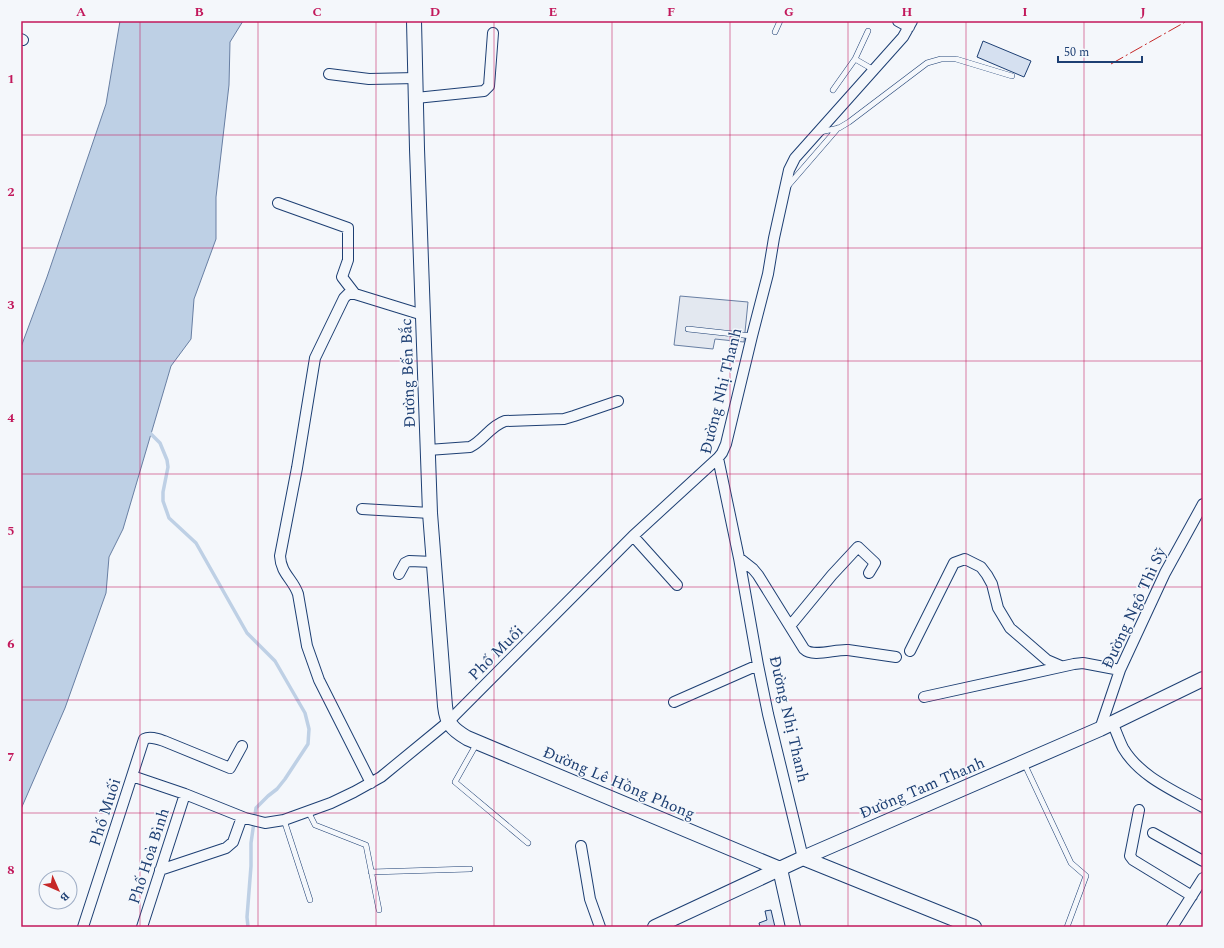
<svg xmlns="http://www.w3.org/2000/svg" width="1224" height="948" font-family="Spectral,serif">
  <rect width="100%" height="100%" fill="#f4f7fb"/>
  <path fill="#e3e8f0" stroke="#687fa3" d="M 680,296 L 748,302 L 744,342 L 715,339 L 713,349 L 674,345 Z"/>
  <path fill="#bed0e5" stroke="#687fa3" d="M 120,21 L 243,21 L 230,42 L 229,85 L 216,197 L 216,239 L 194,299 L 191,339 L 171,366 L 123,529 L 109,557 L 106,593 L 65,708 L 21,809 L 21,347 L 47,277 L 106,104 Z"/>
  <g fill="none" stroke-linecap="round" stroke-linejoin="round">
    <path stroke="#bed0e5" stroke-width="3.5" d="M 148,431 L 160,443 L 167,460 L 168,467 L 163,492 L 163,501 L 169,518 L 196,543 L 247,633 L 275,661 L 305,713 L 309,729 L 308,744 L 285,779 L 277,789 L 268,796 L 256,808 L 251,843 L 251,866 L 247,917 L 248,927"/>
  </g>
  <path fill="#d5e0f0" stroke="#1d3f73" d="M 983,41 L 1031,61 L 1024,77 L 977,57 Z
    M 771,910 L 775,927 L 760,927 L 759,923 L 767,920 L 765,911 Z"/>
  <g fill="none" stroke-linecap="round" stroke-linejoin="round">
    <g stroke="#1d3f73" stroke-width="6">
      <path id="lane" d="M 868,31 L 855,59 L 874,70
        M 775,32 L 780,21
        M 833,90 L 855,59
        M 820,132 L 839,128 L 849,122 L 927,63 L 941,59 L 956,59 L 1012,76
        M 787,187 L 838,128
        M 688,329 L 752,336
        M 477,743 L 455,782 L 528,843
        M 1024,763 L 1071,863 L 1086,876 L 1067,927
        M 308,811 L 315,825 L 366,845 L 379,910
        M 284,820 L 310,900
        M 371,872 L 470,869"/>
    </g>
    <g stroke="#1d3f73" stroke-width="12">
      <path id="street" d="M 898,21 L 909,27
        M 21,39 L 23,40
        M 329,74 L 369,79 L 416,78
        M 416,98 L 484,91 L 489,86 L 493,33
        M 278,203 L 348,228 L 348,260 L 342,277 L 355,294
        M 428,450 L 470,447 C 483,441 490,426 505,421 L 564,419 L 574,416 L 618,401
        M 362,509 L 430,513
        M 633,536 L 677,585
        M 739,558 L 753,569 L 758,575 L 804,649 C 813,658 835,649 848,650 L 896,657
        M 399,574 L 405,563 L 409,561 L 434,562
        M 790,626 L 832,575 L 858,547 L 875,563 L 869,573
        M 910,651 L 954,563 L 965,559 L 981,567 L 987,575 L 992,584 L 998,608 L 1010,628 L 1047,660 L 1061,666
        M 924,697 L 1074,664 L 1083,663 L 1120,670
        M 674,702 L 758,665
        M 1112,722 C 1116,731 1119,740 1123,748 C 1140,777 1175,791 1203,807
        M 1100,729 L 1120,670 L 1165,573 L 1203,504
        M 132,776 L 144,739 C 150,736 158,739 164,741 L 230,768 L 242,746
        M 371,783 L 319,680 L 307,646 L 298,594 C 293,579 281,574 280,556 L 297,468 L 315,358 L 344,298 L 348,294 L 355,294 L 423,315
        M 1139,810 L 1130,856 L 1133,860 L 1192,896
        M 1153,833 L 1203,861
        M 581,846 L 590,899 L 600,927
        M 803,858 L 768,714 L 758,665 L 739,558 L 718,458 L 722,453 L 726,444 L 752,336 L 768,274 L 774,238 L 789,170 L 795,158 L 903,37 L 912,21
        M 160,870 L 226,848 L 233,842 L 242,817
        M 83,927 L 132,776 L 185,794 L 245,818 L 265,823 L 284,820 L 331,803 L 354,792 L 381,777 L 448,722 L 633,536 L 718,458
        M 142,927 L 185,794
        M 1172,927 L 1203,878"/>
    </g>
    <g stroke="#1d3f73" stroke-width="16">
      <path id="secondary" d="M 414,21 L 417,149 L 430,513 L 445,706 C 447,724 452,729 467,738 L 780,869 L 793,927
        M 803,858 L 974,927
        M 655,927 L 803,858 L 1100,729 L 1203,679"/>
    </g>
    <use href="#lane" stroke="#f4f7fb" stroke-width="5"/>
    <use href="#street" stroke="#f4f7fb" stroke-width="10"/>
    <use href="#secondary" stroke="#f4f7fb" stroke-width="14"/>
    <path stroke="#c62828" stroke-width="1" stroke-dasharray="14 3 2 3" stroke-linecap="butt" d="M 1111,64 L 1187,21"/>
  </g>
  <path fill="none" stroke="#c2185b" stroke-width="1" stroke-opacity="0.55" d="M 140,21 L 140,927M 258,21 L 258,927M 376,21 L 376,927M 494,21 L 494,927M 612,21 L 612,927M 730,21 L 730,927M 848,21 L 848,927M 966,21 L 966,927M 1084,21 L 1084,927M 21,135 L 1203,135M 21,248 L 1203,248M 21,361 L 1203,361M 21,474 L 1203,474M 21,587 L 1203,587M 21,700 L 1203,700M 21,813 L 1203,813"/>
  <g text-anchor="middle" dominant-baseline="central" stroke-width="3" stroke-linejoin="round" paint-order="stroke">
    <g font-size="16" fill="#1d3f73" stroke="#f4f7fb">
      <text transform="translate(408 373) rotate(-92)">Đường Bến Bắc</text>
      <text transform="translate(721 391) rotate(-76)">Đường Nhị Thanh</text>
      <text transform="translate(1134 608) rotate(-65)">Đường Ngô Thì Sỹ</text>
      <text transform="translate(496 653) rotate(-45)">Phố Muối</text>
      <text transform="translate(789 719) rotate(77)">Đường Nhị Thanh</text>
      <text transform="translate(619 783) rotate(23)">Đường Lê Hồng Phong</text>
      <text transform="translate(922 788) rotate(-23)">Đường Tam Thanh</text>
      <text transform="translate(105 812) rotate(-72)">Phố Muối</text>
      <text transform="translate(149 856) rotate(-72)">Phố Hoà Bình</text>
    </g>
  </g>
  <rect width="1224" height="948" fill="none" stroke="#f4f7fb" stroke-width="44"/>
  <g transform="translate(58 890) rotate(135)"><circle r="19" fill="#f4f7fb" stroke="#9eadc5"/>
  <path d="M0-3L7 15L0 10L-7 15Z" fill="#c62828"/>
  <text y="-6" font-size="11" font-weight="bold" text-anchor="middle" fill="#1d3f73">B</text>
  </g>
  <path d="M1058 56v6h84v-6" fill="none" stroke="#1d3f73" stroke-width="2"/>
  <text x="1064" y="56" font-size="12" fill="#1d3f73" stroke="#f4f7fb" stroke-width="3" paint-order="stroke">50 m</text>
  <rect x="22" y="22" width="1180" height="904" fill="none" stroke="#c2185b" stroke-width="1.5"/>
  <g font-size="13" text-anchor="middle" font-weight="bold" fill="#c2185b">
    <text x="81" y="16">A</text>
    <text x="199" y="16">B</text>
    <text x="317" y="16">C</text>
    <text x="435" y="16">D</text>
    <text x="553" y="16">E</text>
    <text x="671" y="16">F</text>
    <text x="789" y="16">G</text>
    <text x="907" y="16">H</text>
    <text x="1025" y="16">I</text>
    <text x="1143" y="16">J</text>
    <text x="11" y="83">1</text>
    <text x="11" y="196">2</text>
    <text x="11" y="309">3</text>
    <text x="11" y="422">4</text>
    <text x="11" y="535">5</text>
    <text x="11" y="648">6</text>
    <text x="11" y="761">7</text>
    <text x="11" y="874">8</text>
  </g>
</svg>
